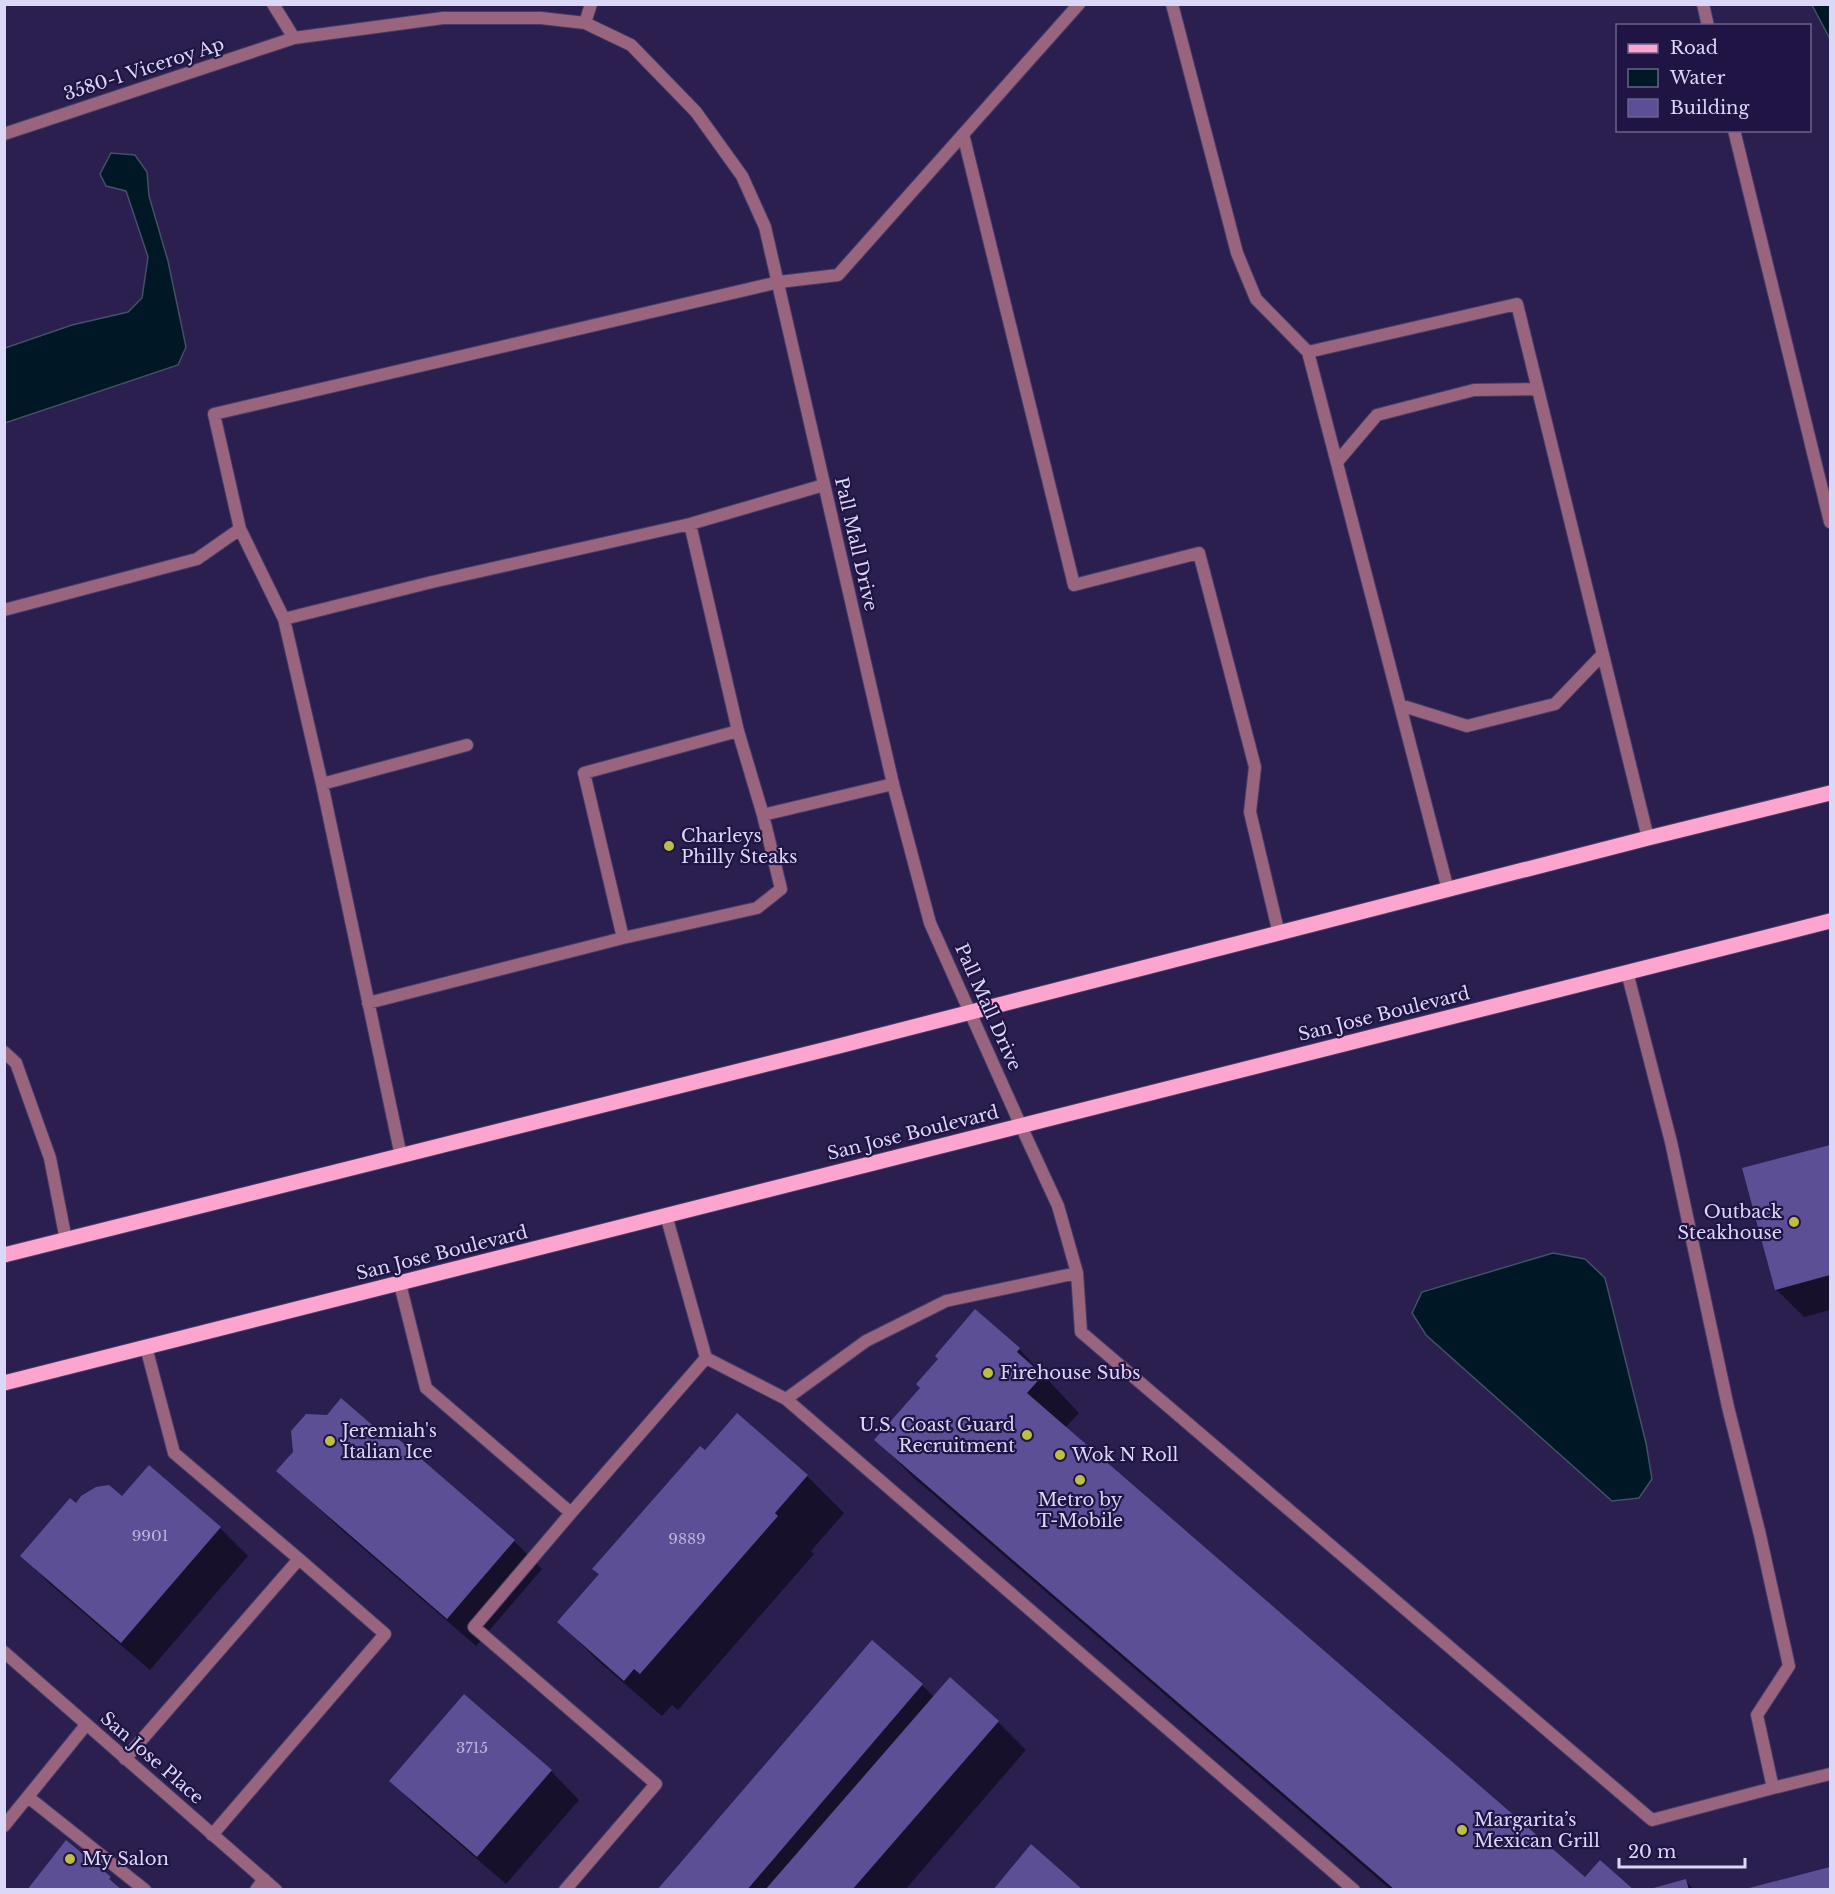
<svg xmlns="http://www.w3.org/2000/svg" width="1835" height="1894" font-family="'Libre Baskerville',serif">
  <rect width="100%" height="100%" fill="#2a1f4f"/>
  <path fill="#001825" stroke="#425164" stroke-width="1.5" d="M 1812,5 L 1830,5 L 1830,39 Z
    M 111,153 L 135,155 L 147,172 L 149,196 L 168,261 L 186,347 L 178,365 L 5,423 L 5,348 L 72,325 L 128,312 L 142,298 L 148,257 L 126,191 L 106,186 L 100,174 Z
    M 1553,1253 L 1585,1259 L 1605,1278 L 1646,1443 L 1652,1479 L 1639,1498 L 1612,1501 L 1426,1335 L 1412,1313 L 1422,1292 Z"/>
  <path fill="#0007" d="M 1830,1147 L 1830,1310 L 1804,1317 L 1776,1289 L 1744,1169 Z
    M 1019,1349 L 1079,1413 L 1065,1428 L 1585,1879 L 1631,1890 L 1391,1890 L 913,1477 L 876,1440 Z
    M 705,1452 L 807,1476 L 844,1513 L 811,1551 L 814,1554 L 678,1710 L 672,1705 L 662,1716 L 596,1659 L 559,1622 Z
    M 278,1471 L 514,1541 L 542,1569 L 476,1646 L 344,1532 Z
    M 76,1505 L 220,1528 L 248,1556 L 150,1670 L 50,1584 L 22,1556 Z
    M 922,1685 L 934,1697 L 998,1722 L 1026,1750 L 905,1890 L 659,1890 Z
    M 551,1771 L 579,1800 L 506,1884 L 419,1809 L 391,1781 Z
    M 1686,1881 L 1694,1890 L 1648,1890 Z"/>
  <path fill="#5c4f95" d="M 1830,1145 L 1830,1275 L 1775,1290 L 1742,1168 Z
    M 975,1309 L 1020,1348 L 1017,1352 L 1043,1375 L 1027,1393 L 1585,1877 L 1600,1860 L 1634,1890 L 1395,1890 L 874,1440 L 920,1388 L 916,1384 L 938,1359 L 935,1356 Z
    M 341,1398 L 378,1430 L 382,1425 L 515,1540 L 447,1619 L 276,1471 L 293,1452 L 291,1431 L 306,1414 L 327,1415 Z
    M 737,1413 L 808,1475 L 775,1513 L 778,1516 L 640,1674 L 634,1669 L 624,1681 L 557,1622 L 599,1574 L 592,1569 L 700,1446 L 705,1450 Z
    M 149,1465 L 221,1527 L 121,1643 L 20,1556 L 70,1498 L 76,1503 L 81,1496 L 96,1487 L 109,1485 L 122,1496 Z
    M 872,1640 L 923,1684 L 747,1890 L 657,1890 Z
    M 950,1677 L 999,1721 L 852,1890 L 765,1890 Z
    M 464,1694 L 552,1770 L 477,1857 L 389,1781 Z
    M 66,1840 L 111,1877 L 109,1879 L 122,1890 L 27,1890 Z
    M 1031,1844 L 1083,1890 L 993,1890 Z
    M 1830,1867 L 1830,1890 L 1745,1890 L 1745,1889 Z
    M 1686,1879 L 1689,1890 L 1650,1890 L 1650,1889 Z"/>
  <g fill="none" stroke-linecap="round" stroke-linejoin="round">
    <g stroke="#463c6a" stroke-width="14">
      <path id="lane" d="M 1172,4 L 1237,253 L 1256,299 L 1308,352
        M 1703,4 L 1708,26
        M 1734,130 L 1830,522
        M 963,134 L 1074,585 L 1199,553 L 1255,767 L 1250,812 L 1279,934
        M 1337,462 L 1377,415 L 1474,390 L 1538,389
        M 690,524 L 738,731 L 763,815 L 893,784
        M 4,610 L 197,559 L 240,529
        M 284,619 L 240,529 L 214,414 L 779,282 L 838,275 L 1079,4
        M 1400,705 L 1467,726 L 1555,704 L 1602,655
        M 322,784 L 467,745
        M 1448,890 L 1308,352 L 1517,304 L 1648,838
        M 623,938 L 584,773 L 738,731
        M 1627,972 L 1671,1142 L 1728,1407 L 1760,1535 L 1789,1666 L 1757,1715 L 1773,1788 L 1830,1774
        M 368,1003 L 623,938 L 757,908 L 781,889 L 763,815
        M 4,1052 L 16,1063 L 50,1158 L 66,1240
        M 401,1156 L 322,784 L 284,619 L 432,582 L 690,524 L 824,485
        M 1077,1273 L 1081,1332 L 1652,1820 L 1773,1788
        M 400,1284 L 426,1388 L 571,1513 L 474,1627 L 656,1784 L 565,1890
        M 146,1347 L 174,1453 L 299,1559
        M 706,1358 L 786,1399 L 866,1341 L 946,1301 L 1077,1273 L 1058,1206 L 1021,1126
        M 786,1399 L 1354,1890
        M 571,1513 L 706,1358 L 666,1215
        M 125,1759 L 299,1559 L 385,1634 L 212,1835
        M 28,1797 L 145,1890
        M 4,1826 L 86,1725
        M 256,1890 L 264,1879"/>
    </g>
    <g stroke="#463c6a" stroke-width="14">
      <path id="street" d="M 273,4 L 294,38
        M 585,23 L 591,4
        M 4,134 L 294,38 L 443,18 L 541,18 L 585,23 L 631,45 L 696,112 L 742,176 L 765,227 L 893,784 L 930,923 L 1021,1126
        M 4,1652 L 276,1890"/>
    </g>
    <g stroke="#463c6a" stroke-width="17">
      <path id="primary" d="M 4,1255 L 839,1046 L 1648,838 L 1830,793
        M 4,1383 L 1830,921"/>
    </g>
    <use href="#lane" stroke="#99647d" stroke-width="12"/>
    <use href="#street" stroke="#99647d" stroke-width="12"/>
    <use href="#primary" stroke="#fea5cf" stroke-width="15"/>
  </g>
  <g fill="#bdbf43" stroke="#201444" stroke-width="2">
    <circle cx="669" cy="846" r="6"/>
    <circle cx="1794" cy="1222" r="6"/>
    <circle cx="988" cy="1373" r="6"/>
    <circle cx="1027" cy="1435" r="6"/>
    <circle cx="330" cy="1441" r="6"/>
    <circle cx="1060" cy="1455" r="6"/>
    <circle cx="1080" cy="1480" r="6"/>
    <circle cx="1462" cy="1830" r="6"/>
    <circle cx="70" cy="1859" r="6"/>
  </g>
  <g text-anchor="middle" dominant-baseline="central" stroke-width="4.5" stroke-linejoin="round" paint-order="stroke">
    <g font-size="15" fill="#bbb5de">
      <text x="150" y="1535">9901</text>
      <text x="687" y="1538">9889</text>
      <text x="472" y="1747">3715</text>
    </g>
    <g font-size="18" fill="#dbd7f7" stroke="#201444">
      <text transform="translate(144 69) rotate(-18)">3580-1 Viceroy Ap</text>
      <text transform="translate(856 544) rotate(77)">Pall Mall Drive</text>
      <text transform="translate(988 1007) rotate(66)">Pall Mall Drive</text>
      <text transform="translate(1384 1014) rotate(-14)">San Jose Boulevard</text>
      <text transform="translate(913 1133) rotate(-14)">San Jose Boulevard</text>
      <text transform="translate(442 1253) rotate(-14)">San Jose Boulevard</text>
      <text transform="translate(152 1758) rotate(41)">San Jose Place</text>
    </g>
    <g font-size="18" fill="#dbd7f7" stroke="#201444" text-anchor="start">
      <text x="681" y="836">Charleys<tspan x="681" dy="21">Philly Steaks</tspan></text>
      <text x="1782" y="1212" text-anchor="end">Outback<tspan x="1782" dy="21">Steakhouse</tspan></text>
      <text x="1000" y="1373">Firehouse Subs</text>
      <text x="1015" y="1425" text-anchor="end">U.S. Coast Guard<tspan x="1015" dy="21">Recruitment</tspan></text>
      <text x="342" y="1431">Jeremiah's<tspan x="342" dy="21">Italian Ice</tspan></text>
      <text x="1072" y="1455">Wok N Roll</text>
      <text x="1080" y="1500" text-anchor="middle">Metro by<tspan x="1080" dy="21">T-Mobile</tspan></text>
      <text x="1474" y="1820">Margarita’s<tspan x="1474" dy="21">Mexican Grill</tspan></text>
      <text x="82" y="1859">My Salon</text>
    </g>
  </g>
  <rect width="1835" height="1894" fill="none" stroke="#dbd7f7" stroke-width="12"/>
  <rect x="1616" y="24" width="195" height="108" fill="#201444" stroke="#6b628c" stroke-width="1.5"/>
  <rect x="1628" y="44" width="30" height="9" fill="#fea5cf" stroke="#6b628c" stroke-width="1.5"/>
  <text x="1670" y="54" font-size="18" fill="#dbd7f7">Road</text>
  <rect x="1628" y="69" width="30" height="18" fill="#001825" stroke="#6b628c" stroke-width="1.5"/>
  <text x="1670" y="84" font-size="18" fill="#dbd7f7">Water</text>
  <rect x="1628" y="99" width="30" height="18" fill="#5c4f95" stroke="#6b628c" stroke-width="1.5"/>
  <text x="1670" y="114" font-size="18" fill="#dbd7f7">Building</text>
  <path d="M1619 1858v9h126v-9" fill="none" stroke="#dbd7f7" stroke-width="3"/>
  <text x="1628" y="1858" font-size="18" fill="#dbd7f7" stroke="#201444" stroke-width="4.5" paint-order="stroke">20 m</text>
</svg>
